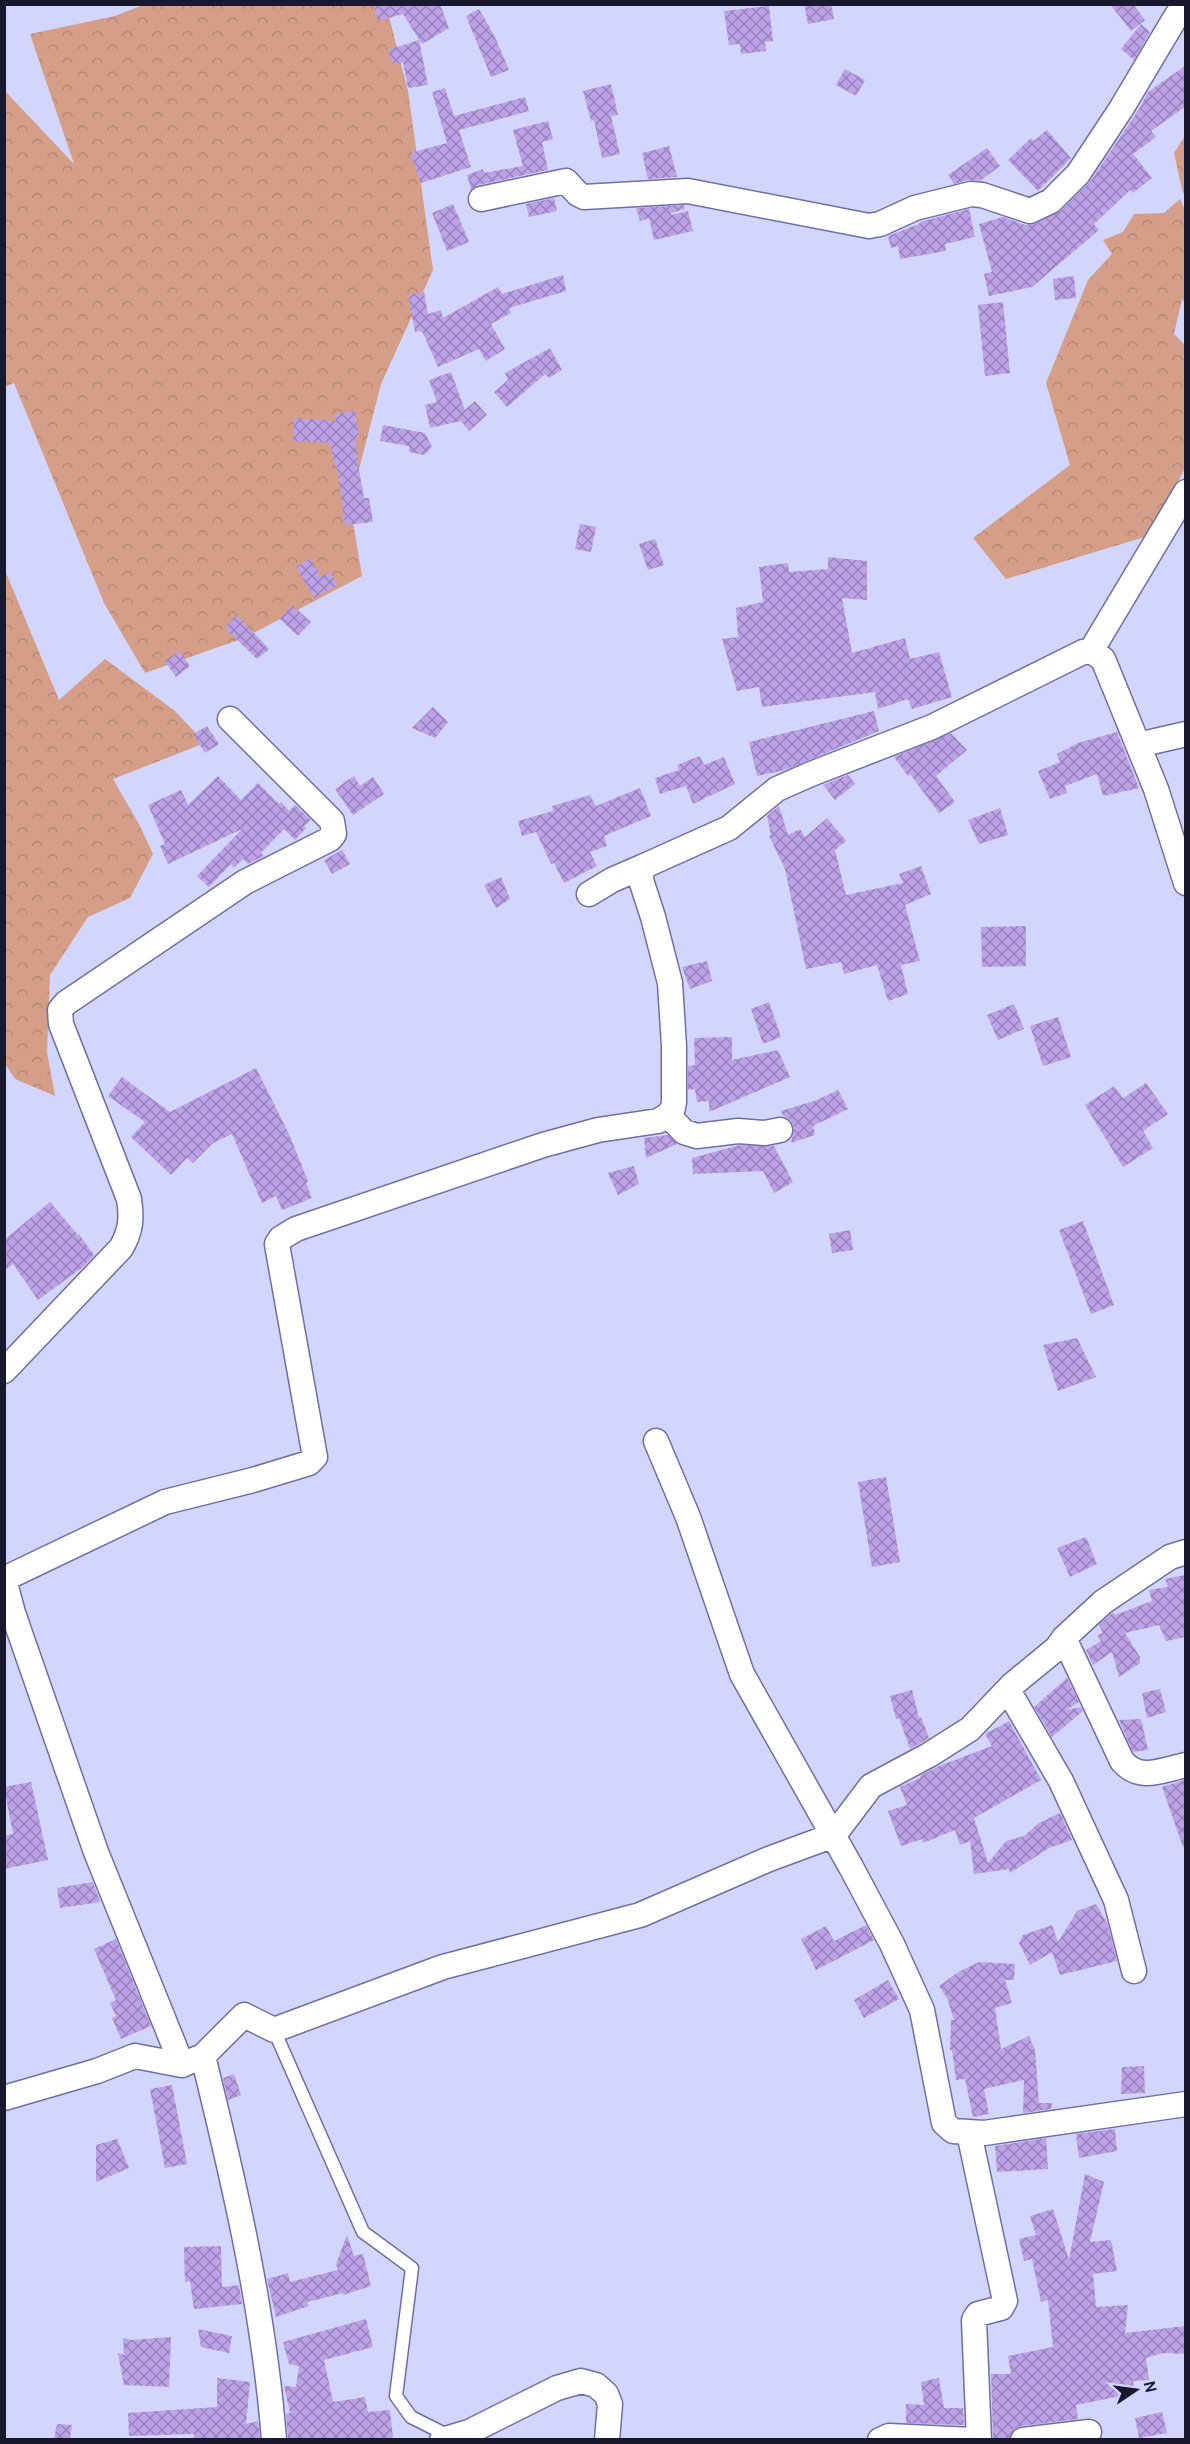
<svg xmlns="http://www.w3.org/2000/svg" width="1190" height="2444" font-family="Cabin,sans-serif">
  <defs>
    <pattern id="forest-crowns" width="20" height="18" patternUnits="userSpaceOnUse" patternTransform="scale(1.5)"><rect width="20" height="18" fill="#d59e88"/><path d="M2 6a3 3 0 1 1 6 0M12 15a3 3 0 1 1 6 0" fill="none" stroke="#b68776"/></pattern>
    <pattern id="building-cross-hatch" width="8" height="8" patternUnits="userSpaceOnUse" patternTransform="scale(1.5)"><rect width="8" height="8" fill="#bea2e8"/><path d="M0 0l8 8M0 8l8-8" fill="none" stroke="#9983bc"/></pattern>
  </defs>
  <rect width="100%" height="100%" fill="#d2d5fc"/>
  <path fill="url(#forest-crowns)" d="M 143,5 L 386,5 L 408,91 L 433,270 L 381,384 L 350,504 L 362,576 L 244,638 L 145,673 L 104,603 L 14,383 L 5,387 L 5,91 L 74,164 L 30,34 L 115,16 Z
    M 1185,136 L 1186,197 L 1185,197 L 1182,190 L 1174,153 Z
    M 1180,199 L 1185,210 L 1186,304 L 1182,299 L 1174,334 L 1185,345 L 1185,468 L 1151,535 L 1006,579 L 973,538 L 1070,465 L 1046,383 L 1088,280 L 1112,254 L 1103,240 L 1123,232 L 1134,214 L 1164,213 Z
    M 4,568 L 59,700 L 105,659 L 175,711 L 205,743 L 113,779 L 140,826 L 153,854 L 130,898 L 88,917 L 50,975 L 47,1052 L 55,1096 L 15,1079 L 5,1064 Z"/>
  <path fill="url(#building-cross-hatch)" d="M 374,4 L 440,4 L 449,28 L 422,44 L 403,14 L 378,21 Z
    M 804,4 L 831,4 L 834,19 L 808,24 Z
    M 1110,4 L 1133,4 L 1145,20 L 1131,31 Z
    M 769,6 L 773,41 L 765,42 L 766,51 L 741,54 L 740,44 L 729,45 L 724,11 Z
    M 479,9 L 495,37 L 509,70 L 491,77 L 466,16 Z
    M 1141,24 L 1150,32 L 1134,60 L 1121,49 Z
    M 419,40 L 428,85 L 408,88 L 403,62 L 393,65 L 388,50 Z
    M 1185,66 L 1185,107 L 1151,131 L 1156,137 L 1133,154 L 1152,178 L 1133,193 L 1130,190 L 1094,224 L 1099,230 L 1032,287 L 989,296 L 984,274 L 992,272 L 979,224 L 1003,217 L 1025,225 L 1035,224 L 1061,211 L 1090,182 L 1139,109 L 1148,92 Z
    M 845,69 L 865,80 L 856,96 L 836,85 Z
    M 611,84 L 618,115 L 611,116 L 620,154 L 602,158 L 594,120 L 591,121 L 583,91 Z
    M 445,88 L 454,116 L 525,97 L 529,111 L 459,130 L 471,167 L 421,183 L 410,153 L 447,143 L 432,92 Z
    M 548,121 L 553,139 L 542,142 L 548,170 L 478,185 L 471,189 L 467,175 L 483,169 L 484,173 L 523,166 L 513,130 Z
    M 1047,130 L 1071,158 L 1038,191 L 1008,160 L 1031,138 L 1034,141 Z
    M 669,146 L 677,177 L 648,179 L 642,153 Z
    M 987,148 L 1000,166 L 980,181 L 968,180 L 954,184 L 948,175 Z
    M 554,198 L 557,211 L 529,217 L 526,204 Z
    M 453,204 L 469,242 L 447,251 L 432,213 Z
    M 684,205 L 685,209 L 671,213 L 671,215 L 688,211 L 693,231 L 654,240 L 649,218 L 640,221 L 636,208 Z
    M 969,209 L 975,237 L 945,244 L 946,251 L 900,259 L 898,246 L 891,248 L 888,236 L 919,224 L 920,222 Z
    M 563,275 L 566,291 L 509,308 L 511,313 L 491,324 L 505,349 L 486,361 L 479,349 L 438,367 L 423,333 L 421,331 L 415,332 L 408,295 L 424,292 L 428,314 L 441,310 L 443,318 L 498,287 L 502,294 Z
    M 1074,276 L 1076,298 L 1055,300 L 1053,279 Z
    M 1003,302 L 1010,373 L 985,376 L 978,305 Z
    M 550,348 L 562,370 L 549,378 L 545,374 L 507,407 L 494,392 L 508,380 L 505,373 Z
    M 451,372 L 465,410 L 475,401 L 487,415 L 469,431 L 461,421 L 430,428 L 425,405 L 437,402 L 429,380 Z
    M 355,411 L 359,437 L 355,437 L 358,464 L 364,498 L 369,498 L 373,522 L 345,525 L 337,468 L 335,468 L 330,443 L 293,441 L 294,418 L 336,421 L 335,414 Z
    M 383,425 L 425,433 L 432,447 L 424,455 L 409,452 L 409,446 L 380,441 Z
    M 580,524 L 596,527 L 591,552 L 575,549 Z
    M 655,539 L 664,565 L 648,570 L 639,544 Z
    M 828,557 L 867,561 L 867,600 L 842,598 L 852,653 L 905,638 L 910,659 L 939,652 L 952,697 L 912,709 L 908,699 L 878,709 L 875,692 L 762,707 L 759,687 L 737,691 L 722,639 L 738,637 L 736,608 L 763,602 L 759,567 L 788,563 L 789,572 L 828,569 Z
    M 310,558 L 321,577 L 330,572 L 338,585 L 314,598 L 296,567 Z
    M 292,605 L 311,622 L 298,636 L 280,619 Z
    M 237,615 L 269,649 L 257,659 L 225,628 Z
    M 179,651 L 190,666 L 176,677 L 165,661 Z
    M 433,707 L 448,722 L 435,738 L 412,728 Z
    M 874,711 L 879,731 L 785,770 L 757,776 L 749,742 Z
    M 207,726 L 219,744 L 205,753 L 193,734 Z
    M 1117,732 L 1139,788 L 1103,796 L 1097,774 L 1065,786 L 1067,793 L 1050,799 L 1038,771 L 1060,762 L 1057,754 L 1078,743 Z
    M 951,733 L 967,750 L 936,776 L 955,802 L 939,813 L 910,774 L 908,776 L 894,757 Z
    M 700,756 L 704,765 L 724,757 L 735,784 L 693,804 L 686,786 L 660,794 L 655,778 L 679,770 L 677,765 Z
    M 848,775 L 855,784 L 835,800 L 823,785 Z
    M 218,776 L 241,800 L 258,783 L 279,804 L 281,802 L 289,811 L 295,805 L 311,820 L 304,826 L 306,828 L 295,840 L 284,829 L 261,853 L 264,856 L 248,864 L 243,859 L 234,868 L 231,864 L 209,887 L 197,876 L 242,829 L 168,864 L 160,846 L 165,844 L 148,805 L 181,790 L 188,805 Z
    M 354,776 L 360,786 L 373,777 L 384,794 L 353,815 L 335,789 Z
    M 640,788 L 651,816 L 604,836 L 607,846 L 590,852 L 597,866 L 564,883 L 554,863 L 551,864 L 536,832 L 522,836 L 518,821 L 553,811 L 552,806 L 590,795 L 596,806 Z
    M 779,806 L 788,835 L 800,829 L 805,837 L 827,818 L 846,841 L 835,850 L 846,895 L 903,883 L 899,874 L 921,866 L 931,894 L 905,905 L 920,961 L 901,965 L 908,994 L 888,1001 L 877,965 L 844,974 L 841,962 L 806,969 L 785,869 L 769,836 L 771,835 L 767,816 Z
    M 1000,808 L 1008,835 L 979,844 L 968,820 Z
    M 342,850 L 350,864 L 332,874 L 324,860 Z
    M 501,877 L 510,899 L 496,908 L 484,885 Z
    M 1026,926 L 1026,966 L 982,967 L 981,927 Z
    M 707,961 L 712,981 L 690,989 L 682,967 Z
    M 769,1002 L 781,1037 L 763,1044 L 751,1009 Z
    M 1014,1004 L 1024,1029 L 998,1040 L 987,1015 Z
    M 1058,1017 L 1071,1057 L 1043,1066 L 1030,1026 Z
    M 732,1037 L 732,1060 L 778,1050 L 790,1077 L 709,1112 L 709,1101 L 697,1102 L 695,1089 L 688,1090 L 688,1066 L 695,1065 L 694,1038 Z
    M 256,1068 L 289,1134 L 308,1181 L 306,1183 L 312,1198 L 282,1210 L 276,1196 L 262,1203 L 232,1134 L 213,1143 L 193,1163 L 187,1158 L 171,1175 L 131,1137 L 145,1122 L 108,1096 L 122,1077 L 170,1112 Z
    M 1146,1083 L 1168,1114 L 1143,1131 L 1153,1148 L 1123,1167 L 1085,1105 L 1114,1086 L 1123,1098 Z
    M 838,1090 L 848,1109 L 813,1126 L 815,1135 L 791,1143 L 794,1127 L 790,1120 L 783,1116 L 781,1111 L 817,1100 Z
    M 668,1135 L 677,1144 L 646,1158 L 644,1138 Z
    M 740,1145 L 774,1146 L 793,1182 L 774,1193 L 763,1171 L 693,1174 L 692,1158 Z
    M 634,1166 L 639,1184 L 618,1195 L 608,1173 Z
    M 50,1202 L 78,1235 L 79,1234 L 94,1255 L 83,1267 L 38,1300 L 13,1264 L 4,1271 L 4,1240 Z
    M 1083,1221 L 1114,1305 L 1091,1314 L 1059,1230 Z
    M 850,1230 L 853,1250 L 832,1253 L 829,1234 Z
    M 1077,1338 L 1096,1377 L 1058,1391 L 1043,1345 Z
    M 886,1477 L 900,1562 L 872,1567 L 858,1482 Z
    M 1086,1537 L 1097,1564 L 1070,1577 L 1057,1548 Z
    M 1185,1575 L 1185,1637 L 1166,1641 L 1159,1625 L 1125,1633 L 1140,1657 L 1140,1663 L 1119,1677 L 1112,1652 L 1093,1665 L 1086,1650 L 1101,1641 L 1097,1635 L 1103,1633 L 1099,1625 L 1113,1612 L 1115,1615 L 1152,1601 L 1149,1590 L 1168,1587 L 1165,1579 Z
    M 1067,1678 L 1079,1702 L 1066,1710 L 1081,1707 L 1083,1711 L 1052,1737 L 1034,1707 Z
    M 1160,1689 L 1166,1712 L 1147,1718 L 1142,1693 Z
    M 912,1690 L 919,1718 L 921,1717 L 929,1738 L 910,1749 L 899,1718 L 896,1719 L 890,1696 Z
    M 1141,1719 L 1148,1750 L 1133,1752 L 1119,1720 Z
    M 1009,1721 L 1041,1780 L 974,1818 L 988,1863 L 1006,1841 L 1024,1836 L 1039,1823 L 1060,1813 L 1072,1840 L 1049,1848 L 1010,1873 L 1009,1869 L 974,1874 L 970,1841 L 960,1845 L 955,1830 L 923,1843 L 922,1839 L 901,1846 L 888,1811 L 907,1805 L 900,1787 L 920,1778 L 920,1776 L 939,1766 L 992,1746 L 985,1734 Z
    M 1185,1780 L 1185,1847 L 1183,1847 L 1162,1787 Z
    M 31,1782 L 48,1860 L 4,1869 L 4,1836 L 13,1834 L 4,1787 Z
    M 93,1882 L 100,1902 L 60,1908 L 57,1888 Z
    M 1096,1904 L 1108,1925 L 1117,1961 L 1060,1975 L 1052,1952 L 1030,1965 L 1019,1943 L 1023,1935 L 1052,1925 L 1058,1942 L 1077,1911 Z
    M 866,1925 L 874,1940 L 816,1970 L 801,1939 L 826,1926 L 834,1941 Z
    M 116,1939 L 151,2026 L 121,2039 L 112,2018 L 116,2016 L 110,2003 L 116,2000 L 94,1949 Z
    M 979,1962 L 1015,1964 L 1014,1980 L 1005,1980 L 1012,2003 L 995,2008 L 1001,2049 L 1029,2036 L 1035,2050 L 1039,2103 L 1052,2103 L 1051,2109 L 1023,2113 L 1024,2080 L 984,2089 L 989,2114 L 973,2117 L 965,2079 L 956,2080 L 952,2050 L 950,2050 L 951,2020 L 954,2020 L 947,1998 L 939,1986 L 960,1971 Z
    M 888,1980 L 899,1999 L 864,2018 L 854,2000 Z
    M 1144,2066 L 1145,2093 L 1121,2094 L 1122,2067 Z
    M 234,2074 L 241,2095 L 228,2100 L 223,2078 Z
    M 172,2085 L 187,2164 L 165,2168 L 150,2089 Z
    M 1115,2129 L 1117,2151 L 1079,2158 L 1076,2134 Z
    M 1046,2138 L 1048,2169 L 997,2172 L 995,2146 Z
    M 117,2139 L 129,2168 L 96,2182 L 96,2145 Z
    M 1085,2174 L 1104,2182 L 1090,2242 L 1111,2240 L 1117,2271 L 1093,2274 L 1096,2307 L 1128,2305 L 1125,2333 L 1185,2326 L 1185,2354 L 1163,2353 L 1146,2358 L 1149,2380 L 1133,2381 L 1135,2393 L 1076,2405 L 1078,2419 L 1021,2426 L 1014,2429 L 1009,2439 L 993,2439 L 991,2374 L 1011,2374 L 1008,2356 L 1053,2347 L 1048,2300 L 1041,2302 L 1032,2259 L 1024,2261 L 1019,2239 L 1036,2235 L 1030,2216 L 1053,2209 L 1069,2260 Z
    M 347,2235 L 354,2256 L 363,2254 L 371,2286 L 343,2295 L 343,2293 L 307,2302 L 309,2306 L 276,2317 L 267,2279 L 288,2273 L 290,2282 L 338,2270 L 336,2264 Z
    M 221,2246 L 222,2287 L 239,2285 L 242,2304 L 194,2309 L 190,2281 L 185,2282 L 184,2247 Z
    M 366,2319 L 373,2347 L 324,2360 L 333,2402 L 365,2397 L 368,2412 L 390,2410 L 393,2438 L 288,2439 L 286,2414 L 290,2413 L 284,2386 L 296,2387 L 299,2366 L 289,2364 L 283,2342 Z
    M 198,2329 L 232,2336 L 229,2353 L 201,2347 Z
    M 171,2337 L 169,2387 L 124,2385 L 118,2353 L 124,2355 L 123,2338 L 132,2340 Z
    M 217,2378 L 250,2382 L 246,2424 L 258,2421 L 260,2439 L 194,2439 L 194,2434 L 129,2436 L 128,2413 L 217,2407 Z
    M 939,2378 L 944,2408 L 963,2408 L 964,2425 L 906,2423 L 906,2404 L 924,2405 L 921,2382 Z
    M 1162,2412 L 1167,2433 L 1139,2438 L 1135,2418 Z
    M 57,2424 L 72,2425 L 70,2439 L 54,2439 Z"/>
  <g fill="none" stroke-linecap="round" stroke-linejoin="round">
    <g stroke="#6e6fa9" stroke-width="15">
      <path id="lane" d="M 274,2030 L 363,2232 L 412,2268 L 396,2396 L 411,2417 L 451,2437"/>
    </g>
    <g stroke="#6e6fa9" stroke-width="27">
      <path id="street" d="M 481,199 L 566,181 L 578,194 L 584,197 L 688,191 L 869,226 L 880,224 L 915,208 L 971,194 L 982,195 L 1030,211 L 1051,201 L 1078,174 L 1121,109 L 1177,15 L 1186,10
        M 1091,651 L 1186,492
        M 1138,745 L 1186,734
        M 589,894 L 612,880 L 642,867
        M 668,1115 L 684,1132 L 697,1136 L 738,1131 L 765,1133 L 780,1130
        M 4,1371 L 121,1248 C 131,1231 132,1218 129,1199 L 61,1024 L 60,1010 L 66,1003 L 245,882 L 330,839 L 334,834 L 332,821 L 230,719
        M 656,1441 L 688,1517 L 742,1674 L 851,1867 L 892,1944 L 922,2010 L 944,2123 L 953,2131 L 984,2133 L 1186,2104
        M 4,1579 L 165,1502 L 253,1480 L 309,1463 L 315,1457 L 278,1250 L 277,1244 L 281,1238 L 296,1229 L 543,1145 L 598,1130 L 658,1121 L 668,1115 L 673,1108 L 674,1102 L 674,1046 L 670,983 L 653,917 L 641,880 L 642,867 L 729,828 L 777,789 L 811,774 L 932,727 L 1083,652 L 1091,651 L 1103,659 L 1156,789 L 1186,883
        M 4,1579 L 13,1613 L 96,1852 L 182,2065
        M 1064,1638 L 1122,1761 C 1140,1782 1162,1770 1186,1765
        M 1008,1690 L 1061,1781 L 1116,1900 L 1134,1971
        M 203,2056 C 234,2182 264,2310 274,2440
        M 4,2098 L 97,2071 L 135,2056 L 182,2065 L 203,2056 L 244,2015 L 274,2030 L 443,1967 L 640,1915 L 769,1859 L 834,1835 L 871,1786 L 929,1755 L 970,1729 L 1012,1685 L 1057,1648 L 1064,1638 L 1103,1602 L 1170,1557 L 1186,1552
        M 969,2133 L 1005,2301 L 1001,2308 L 978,2314 L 974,2320 L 979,2440
        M 442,2440 L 469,2432 L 557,2388 L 581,2381 L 596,2385 L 606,2394 L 610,2404 L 607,2440
        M 880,2440 L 889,2436 L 973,2440
        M 1023,2440 L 1089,2432"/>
    </g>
    <use href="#lane" stroke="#fff" stroke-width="12"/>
    <use href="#street" stroke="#fff" stroke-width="24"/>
  </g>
  <rect width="1190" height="2444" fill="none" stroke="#18182f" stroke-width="12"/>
  <g transform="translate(1136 2390) rotate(77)" stroke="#d2d5fc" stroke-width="4.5" paint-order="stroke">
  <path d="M0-4.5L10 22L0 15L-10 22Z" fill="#18182f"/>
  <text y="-9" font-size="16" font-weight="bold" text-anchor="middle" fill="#18182f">N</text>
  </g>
</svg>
